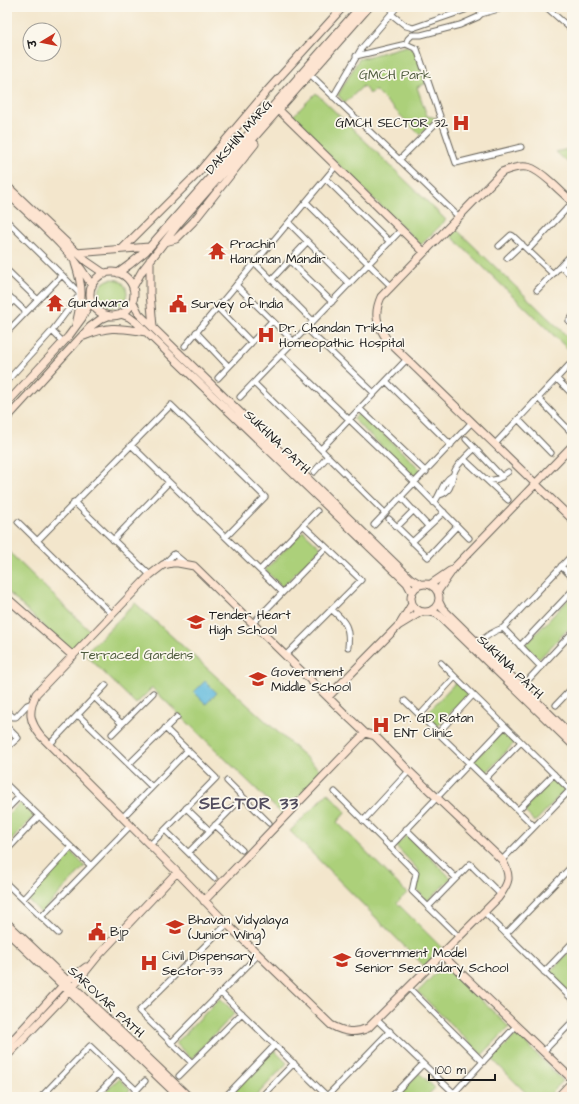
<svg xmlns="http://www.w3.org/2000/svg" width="579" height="1104" font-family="'Architects Daughter','Playpen Sans Deva',sans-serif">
  <rect width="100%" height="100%" fill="#fbf7ec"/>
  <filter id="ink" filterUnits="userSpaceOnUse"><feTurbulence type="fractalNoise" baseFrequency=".025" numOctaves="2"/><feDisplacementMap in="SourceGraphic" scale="8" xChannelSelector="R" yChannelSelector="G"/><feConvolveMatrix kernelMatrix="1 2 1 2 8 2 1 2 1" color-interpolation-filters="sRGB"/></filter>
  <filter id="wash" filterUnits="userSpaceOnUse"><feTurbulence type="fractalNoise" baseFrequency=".012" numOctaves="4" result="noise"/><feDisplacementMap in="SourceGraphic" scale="16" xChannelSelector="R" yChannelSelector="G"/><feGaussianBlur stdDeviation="0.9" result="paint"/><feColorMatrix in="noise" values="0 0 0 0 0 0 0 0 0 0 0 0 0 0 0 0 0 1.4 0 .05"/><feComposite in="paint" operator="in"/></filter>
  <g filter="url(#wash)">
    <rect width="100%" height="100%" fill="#f3e6cc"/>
    <path fill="#acd07a" stroke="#64764b" d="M 406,46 L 416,51 L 427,83 L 417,87 L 427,116 L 436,118 L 420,135 L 376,91 L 373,91 L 370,94 L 363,86 L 345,103 L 338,95 L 359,59 Z
      M 316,93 L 446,220 L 421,245 L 291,118 Z
      M 572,148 L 572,166 L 556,152 Z
      M 456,229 L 572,341 L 572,353 L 450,235 Z
      M99 293a14 14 0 1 1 28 0a14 14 0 1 1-28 0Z
      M 360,412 L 421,470 L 414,477 L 353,419 Z
      M 303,531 L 321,548 L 282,587 L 265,570 Z
      M 7,550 L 90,631 L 70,652 L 7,591 Z
      M 572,596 L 572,625 L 539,659 L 525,645 Z
      M 135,603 L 322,772 L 282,814 L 152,688 L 136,704 L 85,654 Z
      M 456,682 L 468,694 L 437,727 L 425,715 Z
      M 504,729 L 516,741 L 485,774 L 473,762 Z
      M 554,777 L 566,789 L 535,822 L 523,810 Z
      M 328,793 L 346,812 L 337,822 L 407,893 L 397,903 L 442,948 L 424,966 L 290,831 Z
      M 20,803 L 34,816 L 7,845 L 7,816 Z
      M 407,835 L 451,878 L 428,901 L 416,889 L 419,871 L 396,846 Z
      M 71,852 L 85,866 L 41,913 L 27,899 Z
      M 568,953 L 572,957 L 572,995 L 549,973 Z
      M 444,964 L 509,1027 L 482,1055 L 418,992 Z
      M 220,998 L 235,1013 L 191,1059 L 176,1043 Z
      M 517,1034 L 563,1081 L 547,1097 L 530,1097 L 492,1059 Z
      M 274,1050 L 287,1063 L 255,1097 L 231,1097 L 230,1096 Z
      M 419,1073 L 435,1088 L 426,1097 L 396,1097 Z
      M 119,1078 L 130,1090 L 123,1097 L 101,1097 Z"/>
    <path fill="#5fb9dd" stroke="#3e6a7c" d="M 205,681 L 217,693 L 206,704 L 194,692 Z"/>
  </g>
  <g filter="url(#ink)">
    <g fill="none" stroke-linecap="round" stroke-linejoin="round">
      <g stroke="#67635a" stroke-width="7">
        <path id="street" d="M 480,7 L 481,14
          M 546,7 L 572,30
          M 391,14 L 406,26 L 413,28 L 465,10 L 468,7
          M 406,44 L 408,39 L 412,35 L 421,35 L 460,25 L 478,17 L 481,14 L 506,7
          M 356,56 L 406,44 L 417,49 L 456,163 L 521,147
          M 313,77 L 458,216
          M 333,97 L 361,49 L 397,7
          M 399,160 L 441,118
          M 326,179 L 390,242
          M 306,202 L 391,286
          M 7,221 L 62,275 L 80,294 L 52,331 L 7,381
          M 289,223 L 350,284
          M 499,246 L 511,235 L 513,236 L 553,274
          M 528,250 L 572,203
          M 507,258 L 522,244
          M 289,260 L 332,302
          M 255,263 L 313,321
          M 561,266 L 572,277
          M 7,270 L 38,300
          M 271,280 L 307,242
          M 236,285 L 294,342
          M 537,290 L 572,254
          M 7,294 L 26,312
          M 7,307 L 14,300
          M 217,307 L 251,342
          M 569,321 L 572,317
          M 307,329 L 374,393
          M 52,331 L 63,342
          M 7,332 L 62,275
          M 196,332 L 228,366
          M 185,346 L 336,166
          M 282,355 L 415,483 L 469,538
          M 218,378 L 272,321
          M 557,379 L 572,394
          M 386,381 L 451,445
          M 254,383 L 385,513
          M 240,397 L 401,230
          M 538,398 L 571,432
          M 360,409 L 426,472
          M 518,419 L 551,453
          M 466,439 L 502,477
          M 495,444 L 572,362
          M 131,445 L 282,592
          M 321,449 L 407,359
          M 464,459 L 508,500
          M 314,472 L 328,456
          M 488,481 L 498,479 L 508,472
          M 440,495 C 455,490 449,478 457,467 C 462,460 469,454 475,448
          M 401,497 L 428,526
          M 74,502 L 150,575
          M 434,503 C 441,494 442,482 452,476
          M 389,519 L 428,557 L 457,526
          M 18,522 L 112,614
          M 374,525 L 472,422
          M 397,527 L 414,510
          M 113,540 L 169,482
          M 37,541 L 171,405 L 265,497 L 226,537
          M 412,542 L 444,512
          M 163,565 L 174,554 L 186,564
          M 561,566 L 572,577
          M 260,570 L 317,511
          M 331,609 C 346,622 350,627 348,647
          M 253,623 L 326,548
          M 503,628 L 541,667
          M 478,644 C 485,637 493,631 503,628 L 572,555
          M 520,646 L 572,591
          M 286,655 L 361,580 L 303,525
          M 441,663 L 572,792
          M 530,678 L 572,633
          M 94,697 L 122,724
          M 405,701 L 534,826
          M 556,705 L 572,688
          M 7,711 L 13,717 L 16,717 L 27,705 L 32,703
          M 78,715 L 152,787
          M 420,715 L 455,677
          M 7,727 L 18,738 L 7,748
          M 438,733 L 473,695
          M 112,734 L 153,693
          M 50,744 L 106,685
          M 129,764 L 177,717
          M 485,779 L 521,742
          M 227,781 L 269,823
          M 7,785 L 91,866
          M 335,792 L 416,873 L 412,891 L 459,937
          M 186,808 L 210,831
          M 7,809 L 19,797
          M 518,810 L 554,774
          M 123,817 L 188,750
          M 363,821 L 409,771
          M 215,825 L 242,850
          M 406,829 L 456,878
          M 165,830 L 214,878
          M 150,845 L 216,778 L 165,728
          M 390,847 L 505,726
          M 7,850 L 39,816
          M 189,852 L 243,797
          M 502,860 L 570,790
          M 7,884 L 58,933
          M 23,899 L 71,847
          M 428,907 L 470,864 L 501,895
          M 484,912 L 572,999
          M 41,917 L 131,825
          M 506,934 L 572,866
          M 544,972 L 572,943
          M 409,988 L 483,1062
          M 221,993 L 327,1096
          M 377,1020 L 458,1097
          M 171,1043 L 258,955
          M 543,1052 L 572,1022
          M 192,1063 L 139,1011 L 227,924
          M 179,1076 L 242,1013
          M 454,1093 L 516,1026
          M 41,1097 L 90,1046 L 136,1090
          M 95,1097 L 118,1073
          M 130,1097 L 145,1081
          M 225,1097 L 275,1045
          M 261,1097 L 294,1063
          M 326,1097 L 390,1031
          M 391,1097 L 423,1064"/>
      </g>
      <g stroke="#67635a" stroke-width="9">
        <path id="secondary" d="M 281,112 L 424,252
          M 7,186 L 86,261 L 105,274
          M 7,193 C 37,222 72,250 92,286
          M 572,202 C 565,195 558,189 551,182 C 533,166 526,162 502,172 L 381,297 C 373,315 377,325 388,341 L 572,519
          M 165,242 L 176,239 L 193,222 L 255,144
          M 123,248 L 198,173 L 267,91 L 343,7
          M 76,253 L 149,247
          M 150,260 L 150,293 L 153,327
          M 75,263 C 84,290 82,298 76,325
          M90 294a22 22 0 1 1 44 0a22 22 0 1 1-44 0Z
          M 118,273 L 129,265 L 146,251 L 360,7
          M 133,287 L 142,271 L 179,223 L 369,7
          M 133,302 L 139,314 L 410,578 L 420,584
          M 121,314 L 129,317 L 137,323 L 407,583 L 412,592
          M 84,336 C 110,325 119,328 146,332
          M 7,403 L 68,337 L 82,318 L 91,300
          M 7,418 L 90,327 L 101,319 L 108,316
          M 172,563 L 178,563 L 194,566 L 343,712 L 365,733 L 375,736 L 409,771 L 502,860 C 512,877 509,883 498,898 L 368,1028 C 354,1034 344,1032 331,1025 L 227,924 L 177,872 L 41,736 C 29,721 28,712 36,694 L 150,575 L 163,565 Z
          M411 598a14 14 0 1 1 28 0a14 14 0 1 1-28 0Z
          M 431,584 L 450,571
          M 438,591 L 454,568 L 572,446
          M 7,598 L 73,656
          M 439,602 L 442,608 L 572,736
          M 430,612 L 435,613 L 440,616 L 572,744
          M 400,624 L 412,604
          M 328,697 L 398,626 L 421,612
          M 204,901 L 365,733
          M 7,923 L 189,1097
          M 7,932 L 179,1097
          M 442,955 L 572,1079
          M 7,1046 L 67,981 L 86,967
          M 7,1056 L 73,987 L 98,956 L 177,872
          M 558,1097 L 572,1082
          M 567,1097 L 572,1091"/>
      </g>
      <use href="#street" stroke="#fff" stroke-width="5"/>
      <use href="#secondary" stroke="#fde4d1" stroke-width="7"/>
    </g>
  </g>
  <defs>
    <g id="hospital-bare" transform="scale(1.38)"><path d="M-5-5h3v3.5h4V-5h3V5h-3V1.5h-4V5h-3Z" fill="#c8321e" stroke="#fbf7ec" stroke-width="2.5" paint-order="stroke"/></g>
    <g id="temple-bare" transform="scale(1.38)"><path d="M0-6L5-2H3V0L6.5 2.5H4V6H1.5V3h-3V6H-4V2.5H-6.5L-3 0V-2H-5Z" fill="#c8321e" stroke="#fbf7ec" stroke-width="2.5" paint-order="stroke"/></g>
    <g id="civic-bare" transform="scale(1.38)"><path d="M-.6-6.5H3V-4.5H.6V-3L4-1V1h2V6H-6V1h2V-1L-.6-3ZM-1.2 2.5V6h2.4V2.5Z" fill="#c8321e" stroke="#fbf7ec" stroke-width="2.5" paint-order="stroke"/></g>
    <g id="school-bare" transform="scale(1.38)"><path d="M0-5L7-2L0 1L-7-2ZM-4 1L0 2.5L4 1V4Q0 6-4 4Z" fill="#c8321e" stroke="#fbf7ec" stroke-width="2.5" paint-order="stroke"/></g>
  </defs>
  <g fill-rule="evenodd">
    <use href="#hospital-bare" x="461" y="123"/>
    <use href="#temple-bare" x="217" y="251"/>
    <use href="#temple-bare" x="55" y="303"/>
    <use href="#civic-bare" x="178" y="304"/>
    <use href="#hospital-bare" x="266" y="335"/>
    <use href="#school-bare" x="196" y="622"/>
    <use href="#school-bare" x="258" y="679"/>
    <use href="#hospital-bare" x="381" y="725"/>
    <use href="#school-bare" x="175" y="927"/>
    <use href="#civic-bare" x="97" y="932"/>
    <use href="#school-bare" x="342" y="960"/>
    <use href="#hospital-bare" x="149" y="963"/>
  </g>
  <g text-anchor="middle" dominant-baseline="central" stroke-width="3.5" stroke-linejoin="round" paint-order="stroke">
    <g font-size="13" fill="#4e5b3d" stroke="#fbf7ec">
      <text x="395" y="75">GMCH Park</text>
      <text x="137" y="655">Terraced Gardens</text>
    </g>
    <g font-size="13" fill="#1c1c1c" stroke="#fbf7ec" text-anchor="start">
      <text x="448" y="123" text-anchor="end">GMCH SECTOR 32</text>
      <text x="230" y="244">Prachin<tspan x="230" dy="15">Hanuman Mandir</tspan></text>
      <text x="68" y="303">Gurdwara</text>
      <text x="191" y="304">Survey of India</text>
      <text x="279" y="328">Dr. Chandan Trikha<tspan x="279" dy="15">Homeopathic Hospital</tspan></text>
      <text x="209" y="615">Tender Heart<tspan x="209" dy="15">High School</tspan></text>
      <text x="271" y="672">Government<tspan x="271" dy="15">Middle School</tspan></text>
      <text x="394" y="718">Dr. GD Ratan<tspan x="394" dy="15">ENT Clinic</tspan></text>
      <text x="188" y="920">Bhavan Vidyalaya<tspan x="188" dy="15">(Junior Wing)</tspan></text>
      <text x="110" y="932">Bjp</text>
      <text x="355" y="953">Government Model<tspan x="355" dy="15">Senior Secondary School</tspan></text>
      <text x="162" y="956">Civil Dispensary<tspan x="162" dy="15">Sector-33</tspan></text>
    </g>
    <g font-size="13" fill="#1c1c1c" stroke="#fbf7ec">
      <text transform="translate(239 137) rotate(-49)">DAKSHIN MARG</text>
      <text transform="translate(277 442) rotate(44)">SUKHNA PATH</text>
      <text transform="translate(510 667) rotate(44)">SUKHNA PATH</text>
      <text transform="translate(106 1002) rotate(43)">SAROVAR PATH</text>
    </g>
    <g font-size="17" font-weight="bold" letter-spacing="1" fill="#524d5e" stroke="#fbf7ec">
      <text x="249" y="804">SECTOR 33</text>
    </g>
  </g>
  <rect width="579" height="1104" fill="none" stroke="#fbf7ec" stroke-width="24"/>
  <g transform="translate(42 42) rotate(260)"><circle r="19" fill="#fbf7ec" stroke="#a29f99"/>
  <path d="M0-3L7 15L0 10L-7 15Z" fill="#c8321e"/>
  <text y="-6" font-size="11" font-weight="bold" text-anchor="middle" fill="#1c1c1c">उ</text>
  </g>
  <path d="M429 1074v6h66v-6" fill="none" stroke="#1c1c1c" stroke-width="2"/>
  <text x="435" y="1074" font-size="12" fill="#1c1c1c" stroke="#fbf7ec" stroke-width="3" paint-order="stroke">100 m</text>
</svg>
